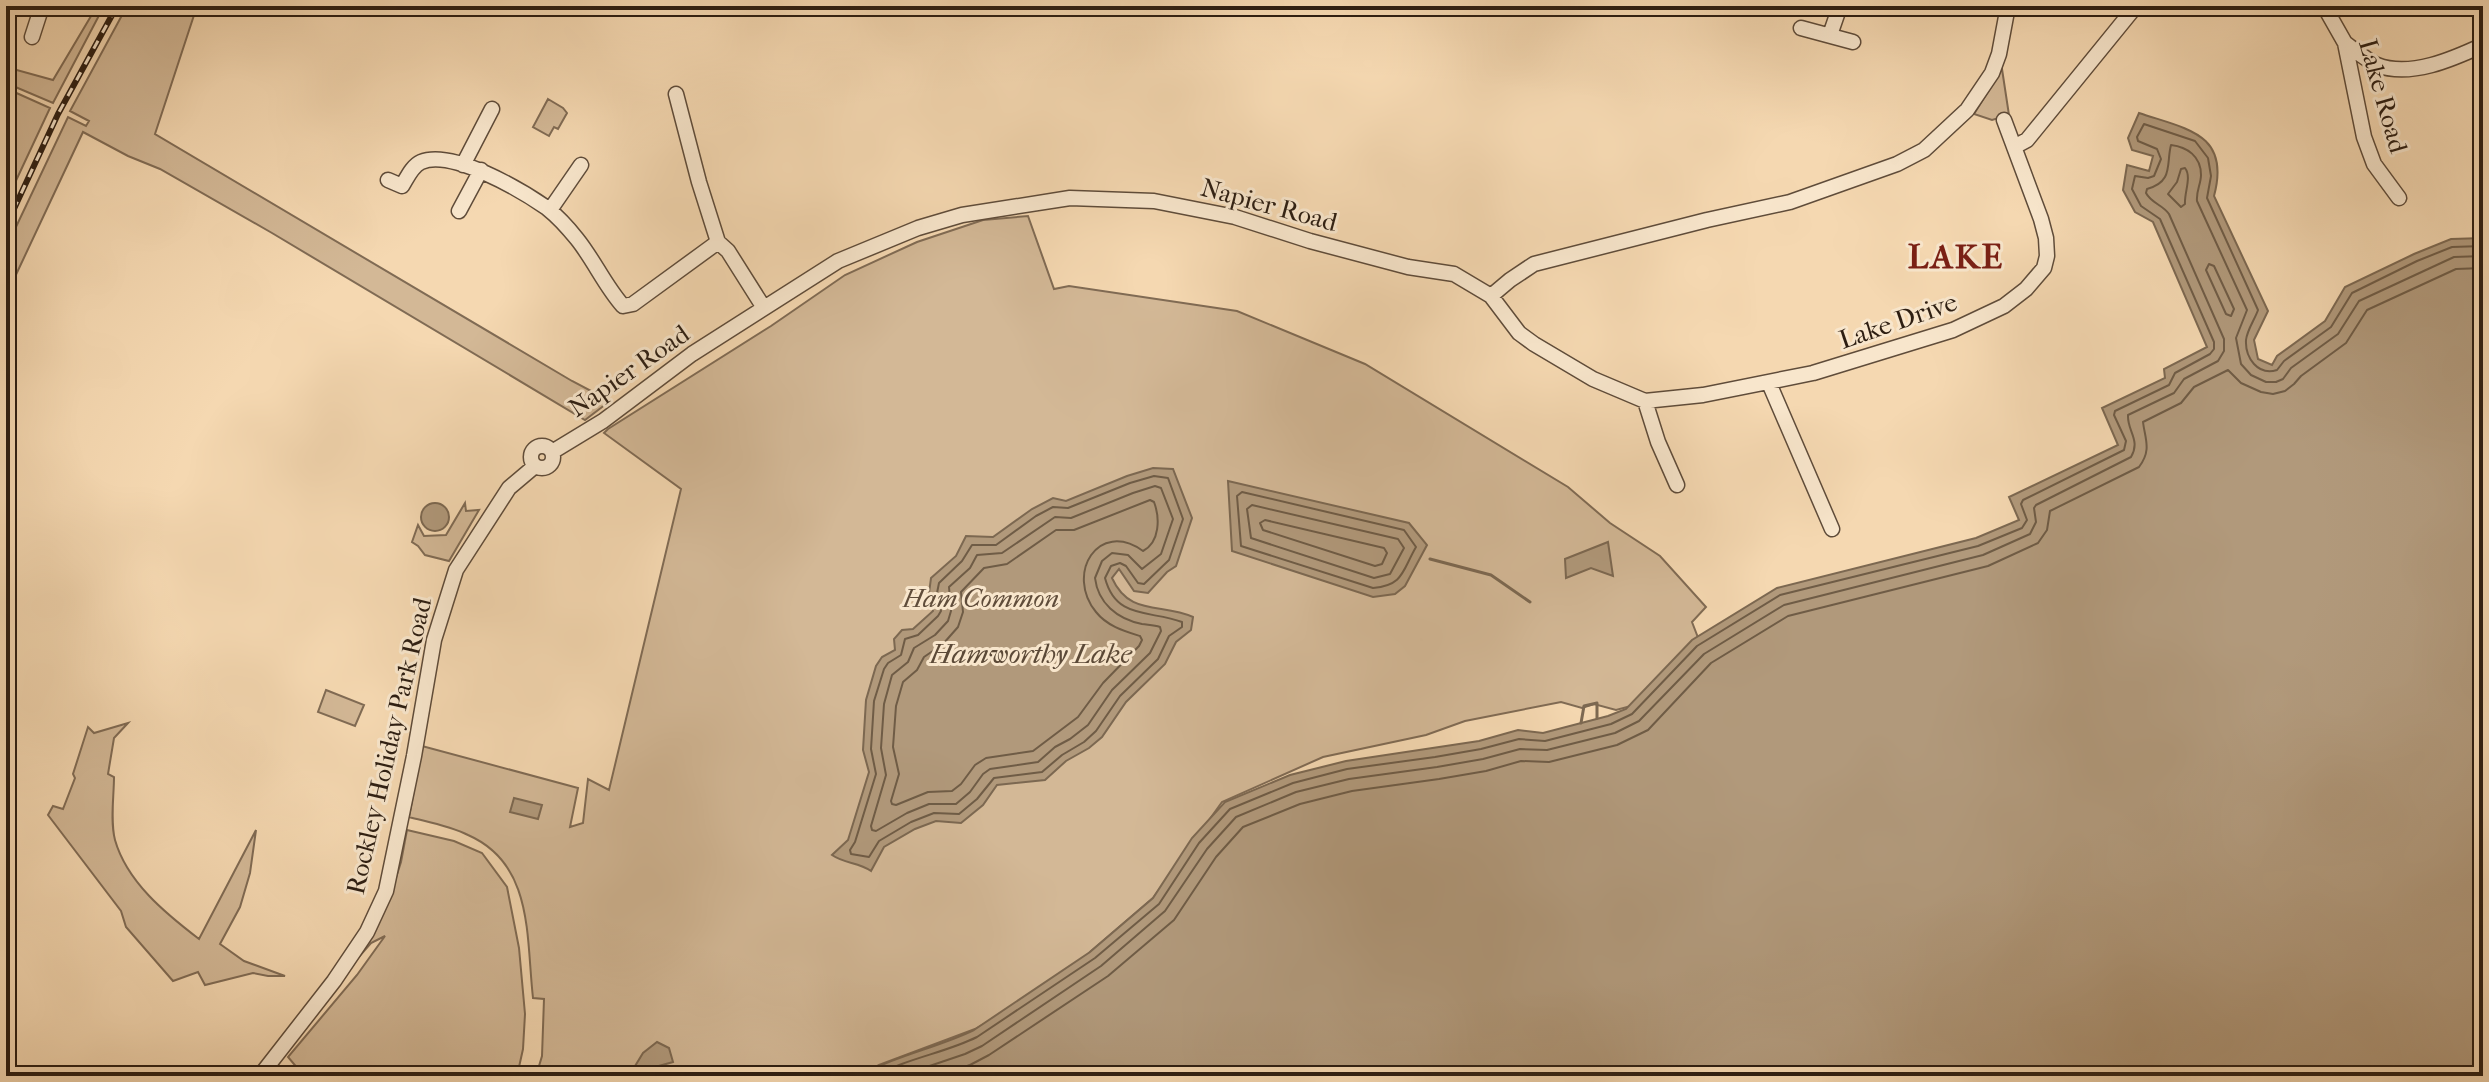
<svg xmlns="http://www.w3.org/2000/svg" width="2489" height="1082" font-family="'IM FELL French Canon',serif">
  <rect width="100%" height="100%" fill="#f5d8b1"/>
  <filter id="stains"><feTurbulence type="fractalNoise" baseFrequency=".0025" numOctaves="4"/><feColorMatrix values="0 0 0 0 .2 0 0 0 0 .09 0 0 0 0 .02 0 0 0 .5 -.17"/></filter>
  <radialGradient id="worn" r=".72"><stop offset=".6" stop-color="#630" stop-opacity="0"/><stop offset="1" stop-color="#630" stop-opacity=".3"/></radialGradient>
  <path fill="#d3b896" stroke="#806b54" stroke-width="2" d="M 97,6 L 104,6 L 53,103 L 6,83 L 6,67 L 53,80 Z
    M 127,6 L 197,6 L 155,134 L 572,381 L 610,401 L 585,420 L 272,233 L 160,169 L 128,156 L 83,132 L 6,296 L 6,248 L 68,117 L 86,126 L 89,121 L 70,111 Z
    M 2002,69 L 2009,115 L 1992,120 L 1974,114 Z
    M 12,91 L 50,108 L 6,202 L 6,127 L 9,119 L 6,117 L 6,101 L 8,101 Z
    M 548,99 L 563,108 L 567,113 L 558,129 L 554,127 L 549,136 L 533,127 Z
    M 1028,216 L 1054,289 L 1069,286 L 1237,311 L 1365,364 L 1568,487 L 1610,523 L 1660,556 L 1706,607 L 1692,622 L 1702,648 L 1631,706 L 1616,710 L 1594,704 L 1582,708 L 1561,702 L 1465,721 L 1426,735 L 1323,757 L 1222,802 L 1153,898 L 1090,952 L 1078,971 L 975,1029 L 879,1065 L 860,1076 L 536,1076 L 542,1056 L 544,999 L 533,998 C 526,937 534,864 468,835 C 450,826 428,822 409,817 L 422,746 L 578,788 L 570,827 L 583,823 L 588,779 L 609,790 L 681,489 L 604,433 L 608,429 L 771,326 L 845,275 L 917,242 L 983,220 Z
    M 465,503 L 466,511 L 479,510 L 449,561 L 425,555 L 418,546 L 412,542 L 418,525 L 424,536 L 446,535 Z
    M 326,690 L 364,705 L 355,726 L 318,712 Z
    M 128,723 L 114,738 L 108,774 L 114,777 C 114,796 110,821 115,840 C 127,882 165,913 199,939 L 256,830 L 250,873 L 240,907 L 220,944 L 244,961 L 285,976 L 268,976 L 253,973 L 205,985 L 198,972 L 173,981 L 126,927 L 121,911 L 48,815 L 53,806 L 63,809 L 75,778 L 73,774 L 88,727 L 94,733 Z
    M 407,830 L 454,841 L 482,853 L 507,887 L 519,948 L 525,1014 L 523,1049 L 517,1076 L 304,1076 L 288,1057 L 357,975 L 385,936 L 371,943 L 357,959 L 391,893 L 401,862 Z"/>
  <path fill="#b1997b" stroke="#7c6851" stroke-width="2" d="M 2139,113 C 2186,129 2231,133 2214,196 L 2268,311 L 2254,340 L 2258,359 L 2272,365 L 2277,356 L 2325,321 L 2345,287 L 2414,254 L 2451,239 L 2483,238 L 2483,1076 L 860,1076 C 896,1055 937,1048 974,1030 L 1090,952 L 1153,898 L 1192,838 L 1225,802 L 1290,775 L 1346,761 L 1479,741 L 1518,730 L 1543,733 L 1608,716 L 1626,709 L 1692,640 L 1777,588 L 1976,538 L 2019,520 L 2009,497 L 2118,445 L 2102,408 L 2165,378 L 2164,369 L 2207,347 L 2153,222 L 2135,212 L 2123,190 L 2127,165 L 2149,171 L 2153,156 L 2132,150 L 2128,138 Z
    M 1153,468 L 1173,469 L 1192,518 L 1176,566 L 1167,572 L 1148,593 L 1134,591 L 1119,569 L 1112,578 C 1129,616 1161,603 1193,617 L 1191,630 L 1176,642 L 1165,664 L 1126,702 L 1102,737 L 1089,748 L 1066,761 L 1045,780 L 997,785 L 983,805 L 961,823 L 936,821 L 915,829 L 884,847 L 871,871 C 858,862 845,864 832,855 L 848,840 L 869,772 L 863,750 L 866,700 L 876,666 L 882,657 L 895,650 L 894,639 L 902,630 L 913,629 L 933,611 L 929,593 L 931,578 L 956,556 L 966,536 L 993,537 L 1032,509 L 1053,498 L 1066,501 L 1127,476 Z
    M 1228,481 L 1409,523 L 1427,545 L 1405,586 L 1395,594 L 1373,597 L 1232,551 Z
    M421 517a14 14 0 1 1 28 0a14 14 0 1 1-28 0Z
    M 1608,542 L 1613,576 L 1591,568 L 1566,578 L 1565,559 Z
    M 514,798 L 542,805 L 538,819 L 510,812 Z
    M 657,1042 L 669,1048 L 673,1062 L 659,1066 L 650,1076 L 629,1076 L 643,1053 Z"/>
  <g fill="none" stroke-linecap="round" stroke-linejoin="round">
    <path stroke="#6f5c46" stroke-width="2" d="M 2185,168 C 2192,177 2184,193 2185,204 L 2181,207 L 2168,194 L 2177,182 L 2181,169 Z
      M 2209,264 L 2214,266 L 2234,309 L 2231,316 L 2226,314 L 2206,270 Z
      M 1154,476 L 1168,478 L 1183,519 L 1169,560 L 1144,584 L 1138,583 L 1126,566 L 1120,563 L 1111,566 L 1105,578 C 1116,620 1150,610 1182,622 L 1182,627 L 1169,636 L 1158,659 L 1120,696 L 1096,731 L 1084,742 L 1062,755 L 1042,772 L 994,778 L 977,799 L 959,814 L 934,813 L 911,822 L 879,841 L 869,857 L 851,854 L 850,850 L 855,842 L 876,774 L 871,749 L 874,701 L 884,669 L 888,663 L 901,655 L 905,639 L 918,635 L 938,616 L 941,611 L 937,593 L 939,583 L 962,561 L 972,545 L 996,545 L 1036,516 L 1053,507 L 1068,508 L 1130,483 Z
      M 1155,486 L 1161,488 L 1173,519 L 1161,554 L 1142,569 L 1128,555 L 1112,553 L 1102,561 L 1095,578 C 1098,603 1117,619 1142,624 C 1148,625 1154,625 1160,627 L 1161,631 L 1150,653 L 1112,690 L 1088,725 L 1070,739 L 1055,747 L 1038,762 L 990,769 L 983,774 L 970,792 L 956,804 L 929,804 L 907,813 L 876,831 L 872,830 L 871,826 L 886,775 L 881,748 L 884,704 L 892,675 L 908,662 L 914,648 L 935,635 L 948,621 L 951,611 L 949,587 L 970,568 L 977,555 L 1002,553 L 1055,517 L 1071,518 L 1133,493 Z
      M 1242,492 L 1404,530 L 1416,547 C 1402,571 1404,585 1373,588 L 1241,546 L 1237,496 Z
      M 1150,500 L 1154,502 C 1160,518 1160,542 1143,551 C 1098,519 1065,574 1096,612 C 1107,626 1124,631 1140,636 L 1142,640 L 1139,646 L 1103,683 L 1078,717 L 1033,751 L 986,758 L 975,765 L 961,784 L 952,791 L 928,792 L 896,805 L 892,804 L 891,801 L 899,774 L 893,747 L 896,706 L 903,682 L 917,670 L 924,657 L 943,644 L 958,627 L 963,612 L 961,592 L 984,568 L 1007,564 L 1056,530 L 1074,530 Z
      M 1252,505 L 1398,539 L 1404,548 L 1390,574 L 1374,578 L 1251,538 L 1247,509 Z
      M 1265,520 L 1384,548 L 1387,553 L 1382,564 L 1375,566 L 1263,530 L 1260,523 Z
      M 876,1076 C 907,1058 945,1053 977,1037 L 1095,958 L 1159,904 L 1199,843 L 1230,809 L 1293,783 L 1347,769 L 1435,757 L 1481,749 L 1519,739 L 1545,741 L 1611,724 L 1632,714 L 1697,646 L 1780,595 L 1978,546 L 2022,528 L 2027,520 L 2021,504 L 2023,500 L 2124,450 L 2126,441 L 2114,415 L 2115,411 L 2169,385 L 2175,373 L 2210,354 L 2214,349 L 2214,342 L 2160,219 L 2141,206 L 2132,189 L 2135,176 L 2148,178 L 2154,176 L 2161,159 L 2157,149 L 2138,141 L 2137,137 L 2144,124 L 2195,141 L 2208,158 L 2211,176 L 2207,198 L 2258,310 C 2255,319 2247,330 2246,340 C 2245,358 2258,376 2277,370 L 2284,361 L 2331,327 L 2352,293 L 2417,261 L 2452,247 L 2483,246
      M 900,1076 L 965,1054 L 982,1046 L 1101,966 L 1165,911 L 1207,849 L 1236,817 L 1296,792 L 1349,779 L 1437,767 L 1483,759 L 1520,749 L 1547,750 L 1615,733 L 1639,721 L 1704,654 L 1784,605 L 1983,555 L 2030,534 L 2036,522 L 2034,508 L 2036,505 L 2131,457 C 2141,440 2127,431 2128,415 L 2174,393 L 2184,379 L 2218,361 L 2224,351 L 2224,339 L 2169,214 C 2163,205 2151,203 2146,193 L 2147,189 C 2174,182 2166,163 2171,145 C 2187,147 2201,156 2201,175 C 2201,184 2196,191 2197,201 L 2247,310 L 2236,338 L 2241,364 L 2251,375 L 2266,382 L 2276,382 L 2283,379 L 2291,368 L 2338,334 L 2359,301 L 2454,257 L 2483,256
      M 937,1076 L 970,1065 L 989,1055 L 1108,976 L 1174,920 L 1216,857 L 1243,827 L 1300,804 L 1352,791 L 1439,779 L 1486,771 L 1521,761 L 1549,762 L 1617,745 L 1648,730 L 1711,663 L 1788,616 L 1988,566 L 2038,543 L 2047,530 L 2050,511 L 2139,467 C 2152,450 2145,439 2143,422 L 2181,403 L 2194,387 L 2228,370 L 2241,383 L 2261,392 L 2273,394 L 2285,391 L 2294,384 L 2301,376 L 2346,343 L 2367,310 L 2456,269 L 2483,268"/>
    <path stroke="#7c6851" stroke-width="3" d="M 1430,559 L 1491,575 L 1530,602
      M 1581,723 L 1584,706 L 1597,703 L 1597,718"/>
    <g stroke="#5f4c3a" stroke-width="17">
      <path id="minor" d="M 2324,6 L 2345,43 L 2364,137 L 2374,164 L 2399,198
        M 1801,28 L 1853,42
        M 1830,35 L 1840,6
        M 32,37 L 42,6
        M 2345,43 C 2355,50 2366,60 2377,65 C 2410,78 2453,59 2483,45
        M 676,94 L 699,182 L 718,242 L 728,251 L 764,308
        M 2014,147 L 2027,140 L 2136,6
        M 463,165 L 492,109
        M 388,180 L 402,186 C 407,178 412,166 421,162 C 452,149 521,190 547,208 C 557,216 569,229 577,239 C 594,260 605,286 623,306 L 633,304 L 718,242
        M 550,210 L 581,165
        M 459,211 L 481,170
        M 1491,296 L 1510,280 L 1534,264 L 1707,220 L 1790,202 L 1897,164 L 1924,150 L 1967,110 L 1992,73 L 1999,54 L 2008,6
        M 1769,383 L 1832,529
        M 1645,401 L 1658,442 L 1677,485
        M531 457a11 11 0 1 1 22 0a11 11 0 1 1-22 0Z
        M 552,452 L 603,421 L 692,354 L 838,261 L 918,228 L 962,215 L 1070,198 L 1154,201 L 1235,217 L 1310,241 L 1408,267 L 1454,274 L 1491,296 L 1519,333 L 1534,344 L 1593,379 L 1645,401 L 1703,395 L 1813,373 L 1953,330 L 2004,306 L 2026,289 L 2044,268 L 2047,256 L 2046,238 L 2041,219 L 2004,120
        M 260,1076 L 334,981 L 367,932 L 386,891 L 414,756 L 434,640 L 456,570 L 509,488 L 535,466"/>
    </g>
    <use href="#minor" stroke="#f8e6cc" stroke-width="14"/>
    <g stroke="#2d1e12" stroke-width="6">
      <path id="rail" d="M 6,226 L 58,114 L 117,6"/>
    </g>
    <use href="#rail" stroke="#f8e6cc" stroke-width="3" stroke-dasharray="9" stroke-linecap="butt"/>
  </g>
  <g text-anchor="middle" dominant-baseline="central" stroke-width="6" stroke-linejoin="round" paint-order="stroke">
    <g font-size="26" fill="#2d1e12" stroke="#f8e6cc">
      <text transform="translate(2383 96) rotate(74)">Lake Road</text>
      <text transform="translate(1269 205) rotate(15)">Napier Road</text>
      <text transform="translate(1898 321) rotate(-19)">Lake Drive</text>
      <text transform="translate(629 371) rotate(-35)">Napier Road</text>
      <text transform="translate(389 746) rotate(-77)">Rockley Holiday Park Road</text>
    </g>
    <g font-size="26" font-style="italic" fill="#5f4c3a" stroke="#f8e6cc">
      <text x="981" y="598">Ham Common</text>
    </g>
    <g font-size="28" font-style="italic" fill="#5b4937" stroke="#f8e6cc">
      <text x="1031" y="653">Hamworthy Lake</text>
    </g>
    <g font-size="34" font-weight="bold" letter-spacing="2" fill="#7a1f14" stroke="#f8e6cc">
      <text x="1956" y="257">LAKE</text>
    </g>
  </g>
  <rect width="2489" height="1082" fill="none" stroke="#f5d8b1" stroke-width="32"/>
  <rect x="8" y="8" width="2473" height="1066" fill="none" stroke="#2d1e12" stroke-width="4"/>
  <rect x="16" y="16" width="2457" height="1050" fill="none" stroke="#2d1e12" stroke-width="2"/>
  <rect width="100%" height="100%" filter="url(#stains)"/>
  <rect width="100%" height="100%" fill="url(#worn)"/>
</svg>
